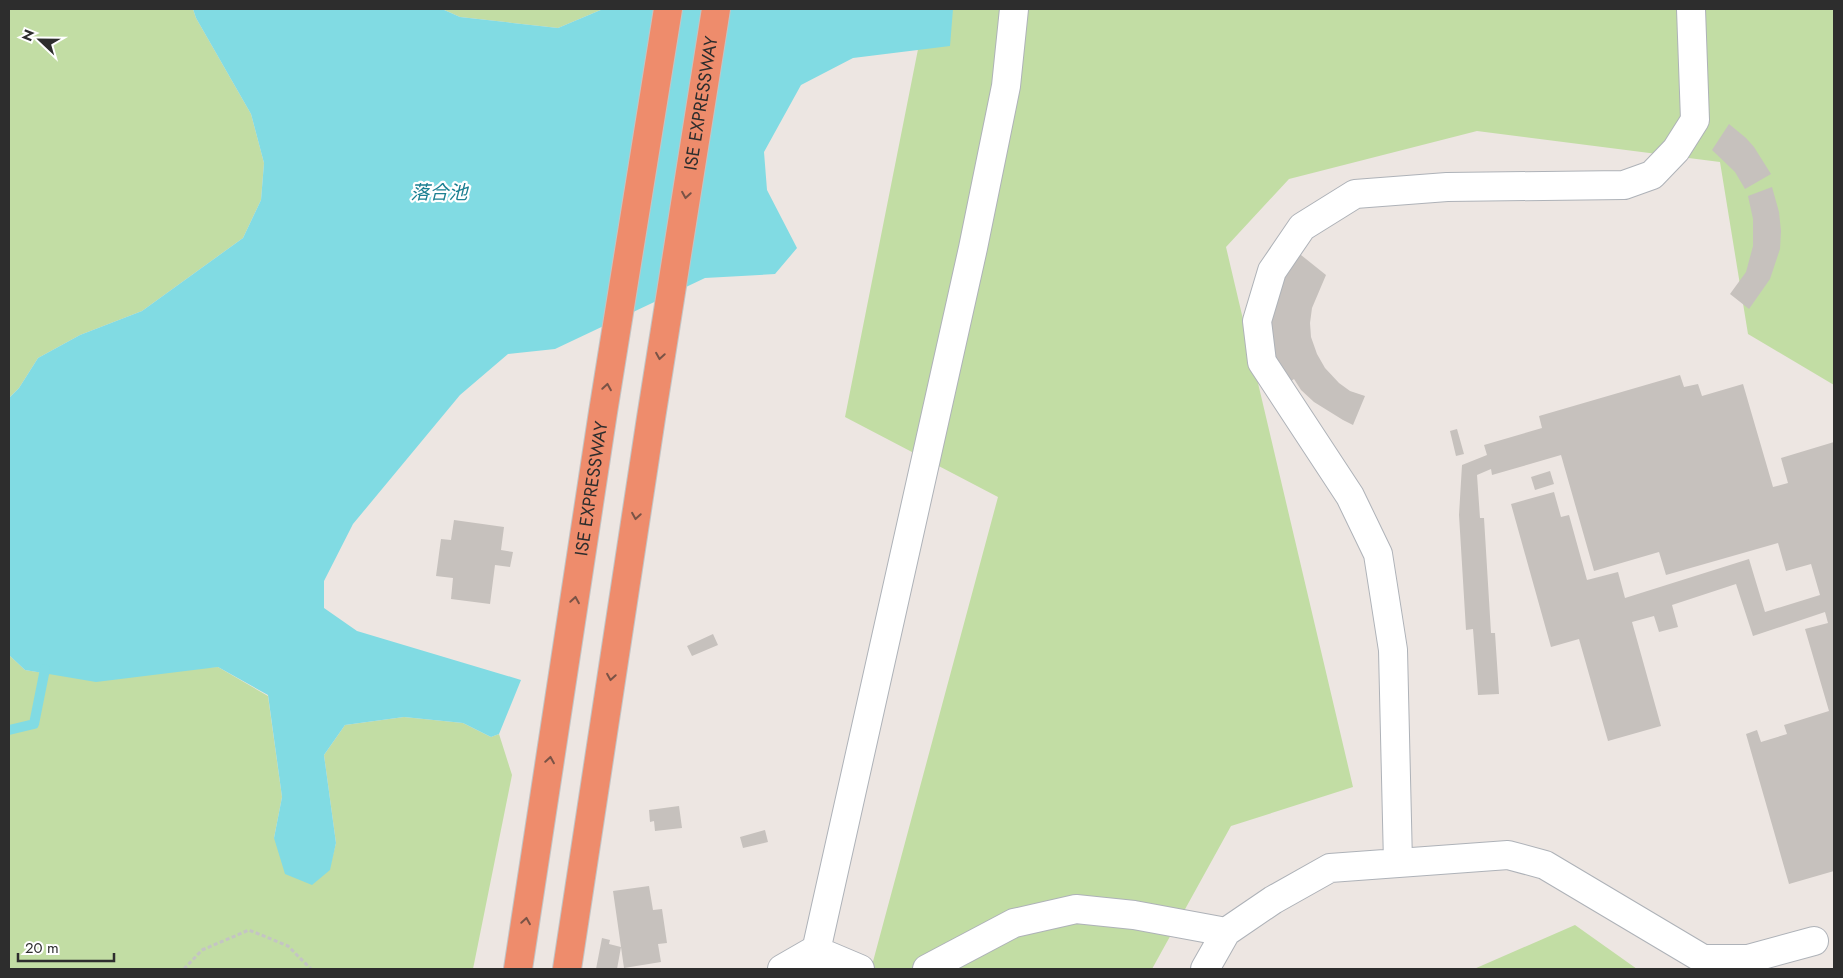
<svg xmlns="http://www.w3.org/2000/svg" width="1843" height="978" font-family="Jost,'Noto Sans JP',sans-serif">
  <rect width="100%" height="100%" fill="#ede6e2"/>
  <path fill="#c2dda4" d="M 9,9 L 193,9 L 196,18 L 251,114 L 264,163 L 261,200 L 243,238 L 142,311 L 80,335 L 38,358 L 19,388 L 9,398 Z
    M 442,9 L 603,9 L 558,28 L 460,17 Z
    M 926,9 L 1834,9 L 1834,385 L 1748,334 L 1720,162 L 1477,131 L 1289,179 L 1226,247 L 1353,787 L 1231,826 L 1152,969 L 871,969 L 998,497 L 845,417 Z
    M 9,655 L 25,670 L 50,674 L 218,667 L 268,696 L 282,797 L 274,838 L 329,870 L 336,843 L 324,755 L 345,725 L 404,717 L 463,723 L 491,737 L 499,734 L 512,775 L 473,969 L 9,969 Z
    M 1575,925 L 1637,969 L 1474,969 Z"/>
  <path fill="#81dbe3" d="M 193,9 L 442,9 L 460,17 L 558,28 L 603,9 L 953,9 L 950,46 L 853,58 L 801,85 L 764,152 L 767,190 L 797,248 L 775,274 L 705,278 L 555,349 L 508,354 L 460,395 L 353,524 L 324,581 L 324,608 L 357,631 L 521,680 L 499,734 L 491,737 L 463,723 L 404,717 L 345,725 L 324,755 L 336,843 L 330,870 L 312,885 L 285,874 L 274,838 L 282,797 L 268,695 L 218,667 L 96,682 L 25,670 L 9,655 L 9,398 L 19,388 L 38,358 L 80,335 L 142,311 L 243,238 L 261,200 L 264,163 L 251,114 L 196,18 Z"/>
  <g fill="none" stroke-linecap="round" stroke-linejoin="round">
    <path stroke="#81dbe3" stroke-width="10" d="M 9,730 L 34,724 L 45,669"/>
  </g>
  <path fill="#c6c1bd" d="M 1729,124 L 1746,138 L 1754,147 L 1771,174 L 1745,189 L 1735,172 L 1712,150 Z
    M 1772,187 L 1779,212 L 1781,231 L 1780,249 L 1770,279 L 1749,309 L 1730,294 L 1746,272 L 1753,246 L 1753,219 L 1748,196 Z
    M 1296,251 L 1326,275 L 1312,308 L 1310,323 L 1311,337 L 1317,354 L 1325,368 L 1339,383 L 1350,391 L 1365,396 L 1353,425 L 1343,420 L 1314,402 L 1301,390 L 1294,379 L 1284,386 L 1268,349 L 1270,301 Z
    M 1680,375 L 1684,387 L 1698,384 L 1702,396 L 1743,384 L 1773,487 L 1788,483 L 1781,458 L 1834,442 L 1834,871 L 1789,884 L 1746,734 L 1757,730 L 1761,742 L 1787,734 L 1784,725 L 1829,711 L 1805,629 L 1828,623 L 1825,612 L 1753,636 L 1736,584 L 1672,605 L 1678,627 L 1659,632 L 1654,616 L 1632,622 L 1661,726 L 1608,741 L 1579,639 L 1551,647 L 1511,504 L 1554,492 L 1561,517 L 1569,515 L 1587,580 L 1618,572 L 1625,598 L 1749,559 L 1765,612 L 1820,595 L 1811,564 L 1786,571 L 1778,543 L 1666,575 L 1659,552 L 1594,571 L 1561,455 L 1492,475 L 1491,469 L 1477,475 L 1480,518 L 1484,518 L 1491,633 L 1495,633 L 1499,694 L 1478,695 L 1473,629 L 1466,630 L 1459,515 L 1462,465 L 1487,455 L 1484,445 L 1542,428 L 1539,416 Z
    M 1457,429 L 1464,454 L 1456,456 L 1450,431 Z
    M 1550,471 L 1554,484 L 1535,490 L 1531,477 Z
    M 454,520 L 504,527 L 501,550 L 513,552 L 510,567 L 495,565 L 490,604 L 451,599 L 453,578 L 436,576 L 441,539 L 451,540 Z
    M 713,634 L 718,645 L 692,656 L 687,646 Z
    M 679,806 L 682,828 L 655,831 L 654,821 L 650,822 L 649,810 Z
    M 765,830 L 768,842 L 743,848 L 740,837 Z
    M 649,886 L 653,910 L 662,909 L 667,943 L 658,944 L 661,962 L 624,968 L 613,891 Z
    M 602,938 L 610,940 L 609,944 L 621,947 L 617,969 L 596,969 Z"/>
  <g fill="none" stroke-linecap="round" stroke-linejoin="round">
    <g stroke="#aeb2b8" stroke-width="30">
      <path id="minor" d="M 1398,863 L 1393,650 L 1378,554 L 1350,496 L 1262,362 L 1257,321 L 1272,271 L 1302,227 L 1355,194 L 1447,187 L 1624,185 L 1652,175 L 1676,150 L 1695,120 L 1691,9
        M 782,969 L 815,950 L 860,969
        M 812,969 L 973,248 L 1006,86 L 1014,9
        M 927,969 L 1014,923 L 1076,909 L 1134,915 L 1226,932
        M 1205,969 L 1226,932 L 1273,900 L 1330,868 L 1508,855 L 1545,865 L 1703,959 L 1748,959 L 1814,941"/>
    </g>
    <g stroke="#c4c4c4" stroke-width="30">
      <g id="highway">
        <path id="s1" d="M 518,969 L 603,412 L 668,9"/>
        <path id="s2" d="M 567,969 L 651,418 L 716,9"/>
      </g>
    </g>
    <path stroke="#c4c4c4" stroke-width="3" stroke-dasharray="4 2.5" stroke-linecap="butt" d="M 184,969 L 202,950 L 249,930 L 288,946 L 311,969"/>
    <use href="#minor" stroke="#fff" stroke-width="28"/>
    <use href="#highway" stroke="#ee8c6c" stroke-width="28"/>
  </g>
  <defs><path id="oneway-chevron" d="M-2-3.5L2.5 0L-2 3.5" fill="none" stroke-width="1.6" stroke-linecap="round" stroke-linejoin="round" transform="scale(1.25)"/></defs>
  <g stroke="#7a5346">
    <use href="#oneway-chevron" transform="translate(686 195) rotate(99)"/>
    <use href="#oneway-chevron" transform="translate(660 356) rotate(99)"/>
    <use href="#oneway-chevron" transform="translate(607 387) rotate(-81)"/>
    <use href="#oneway-chevron" transform="translate(636 516) rotate(99)"/>
    <use href="#oneway-chevron" transform="translate(575 600) rotate(-81)"/>
    <use href="#oneway-chevron" transform="translate(611 677) rotate(99)"/>
    <use href="#oneway-chevron" transform="translate(550 760) rotate(-81)"/>
    <use href="#oneway-chevron" transform="translate(526 921) rotate(-81)"/>
  </g>
  <g text-anchor="middle" dominant-baseline="central" stroke-width="4.5" stroke-linejoin="round" paint-order="stroke">
    <g font-size="18" fill="#2d2d2d" stroke="#fff">
      <text stroke="none"><textPath href="#s2" startOffset="876">ISE EXPRESSWAY</textPath></text>
      <text stroke="none"><textPath href="#s1" startOffset="486">ISE EXPRESSWAY</textPath></text>
    </g>
    <g font-size="19" font-style="italic" fill="#1c8092" stroke="#fff">
      <text x="439" y="192">落合池</text>
    </g>
  </g>
  <rect width="1843" height="978" fill="none" stroke="#2d2d2d" stroke-width="20"/>
  <g transform="translate(40 40) rotate(292)" stroke="#ffffff" stroke-width="4" paint-order="stroke">
  <path d="M0-4L9 19L0 12L-9 19Z" fill="#2d2d2d"/>
  <text y="-8" font-size="14" font-weight="bold" text-anchor="middle" fill="#2d2d2d">N</text>
  </g>
  <path d="M18 953v8h96v-8" fill="none" stroke="#2d2d2d" stroke-width="2.5"/>
  <text x="25" y="953" font-size="15" fill="#2d2d2d" stroke="#ffffff" stroke-width="4" paint-order="stroke">20 m</text>
</svg>
